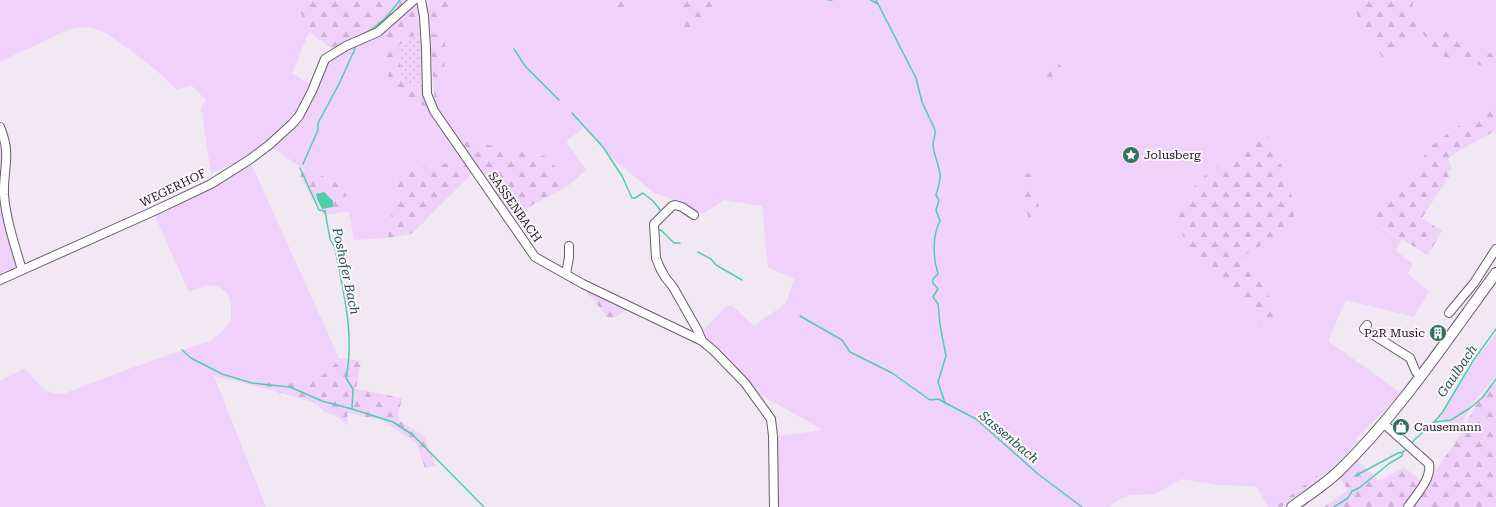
<svg xmlns="http://www.w3.org/2000/svg" width="1496" height="507" font-family="'Roboto Serif',serif">
  <defs>
    <pattern id="forest-firs" width="22" height="20" patternUnits="userSpaceOnUse"><rect width="22" height="20" fill="#efd1f9"/><path d="M5 1l3.5 6h-7zM16 11l3.5 6h-7z" fill="#ccb3d5"/></pattern>
    <pattern id="park-dots" width="8" height="8" patternUnits="userSpaceOnUse"><rect width="8" height="8" fill="#efd1f9"/><path d="M2 2h.1M6 6h.1" fill="none" stroke="#ccb3d5" stroke-width="1.8" stroke-linecap="round"/></pattern>
  </defs>
  <rect width="100%" height="100%" fill="#f1e8f3"/>
  <path fill="#efd1f9" d="M 0,0 L 295,0 L 309,32 L 292,73 L 312,86 L 305,102 L 288,126 L 249,157 L 211,173 L 201,108 L 206,100 L 191,85 L 177,90 C 158,71 140,56 117,41 C 112,38 107,33 101,31 C 89,26 77,26 65,31 L 0,62 Z
    M 466,0 L 1348,0 L 1384,60 L 1411,11 L 1414,0 L 1496,0 L 1496,95 L 1480,108 L 1472,118 L 1460,125 L 1431,146 L 1403,185 L 1361,215 L 1401,240 L 1396,251 L 1413,264 L 1408,274 L 1429,291 L 1414,317 L 1346,300 L 1328,341 L 1401,393 L 1332,464 L 1275,507 L 1268,507 L 1256,486 L 1218,485 L 1181,479 L 1162,490 L 1155,494 L 1130,495 L 1118,500 L 1109,507 L 778,507 L 777,436 L 823,430 L 754,391 L 702,332 L 726,306 L 733,306 L 754,326 L 786,303 L 794,279 L 768,267 L 762,206 L 724,200 L 703,214 L 687,204 L 654,193 L 611,157 L 584,128 L 566,141 L 586,170 L 568,186 L 549,157 L 454,138 L 435,106 L 439,101 L 445,62 L 445,36 L 431,35 Z
    M 379,33 L 393,98 L 429,107 L 465,161 L 398,170 L 388,238 L 354,240 L 343,179 L 334,183 L 308,166 L 304,169 L 271,147 L 287,133 L 328,59 Z
    M 0,132 L 4,143 L 3,176 L 18,268 L 0,278 Z
    M 250,161 L 339,358 C 336,362 333,367 329,371 C 308,389 274,382 249,379 L 249,384 L 214,376 L 266,507 L 0,507 L 0,381 L 25,368 C 38,383 41,393 63,394 L 134,367 L 210,341 L 223,331 L 231,319 L 231,306 L 228,294 L 218,286 L 206,285 L 189,292 L 154,214 Z
    M 1496,334 L 1496,376 L 1472,404 L 1460,427 L 1461,434 L 1440,418 L 1474,362 Z"/>
  <path fill="url(#forest-firs)" d="M 295,0 L 410,0 L 381,26 L 360,38 L 331,48 L 309,32 Z
    M 429,0 L 466,0 L 432,34 L 445,36 L 445,62 L 439,102 L 435,106 L 428,6 Z
    M 601,0 L 623,0 L 626,17 Z
    M 675,0 L 716,0 L 689,45 Z
    M 1348,0 L 1414,0 L 1411,11 L 1417,25 L 1384,60 Z
    M 410,5 L 417,7 L 421,32 L 398,46 L 424,88 L 429,107 L 393,98 L 379,33 Z
    M 1418,25 L 1446,31 L 1466,42 L 1496,56 L 1496,72 L 1467,60 L 1445,57 L 1432,48 Z
    M 1053,59 L 1061,66 L 1047,83 L 1035,76 Z
    M 1496,95 L 1496,130 C 1480,140 1462,147 1448,159 L 1452,168 L 1447,174 L 1449,176 L 1422,218 L 1442,231 L 1428,255 L 1361,215 L 1403,185 L 1431,146 L 1460,125 L 1472,118 L 1480,108 Z
    M 1265,130 C 1277,158 1300,195 1292,226 L 1245,255 L 1268,295 L 1282,314 L 1267,330 L 1217,279 L 1186,251 L 1178,211 L 1198,181 Z
    M 454,138 L 549,157 L 568,186 L 510,217 Z
    M 465,161 L 474,172 L 411,234 L 388,238 L 398,170 Z
    M 307,166 L 334,183 L 343,179 L 349,211 L 325,215 L 311,196 L 300,176 L 304,169 Z
    M 1035,171 L 1037,197 L 1041,219 L 1027,228 L 1028,217 L 1021,176 Z
    M 582,285 L 628,309 L 614,318 L 607,317 Z
    M 339,358 L 361,361 L 356,389 L 402,398 L 397,419 L 424,436 L 436,466 L 425,468 L 417,444 L 382,420 L 347,413 L 348,426 L 335,415 L 325,412 L 313,402 L 249,384 L 249,379 C 274,382 308,390 329,370 C 333,367 336,362 339,358 Z
    M 1496,381 L 1496,507 L 1410,507 L 1461,434 L 1478,400 Z
    M 1357,439 L 1358,442 L 1334,466 L 1312,485 L 1282,507 L 1275,507 L 1332,464 Z
    M 1356,459 L 1379,481 L 1404,467 L 1423,482 L 1407,507 L 1324,507 L 1348,490 L 1339,476 Z"/>
  <path fill="url(#park-dots)" d="M 421,32 L 423,54 L 424,88 L 403,83 L 398,46 Z"/>
  <path fill="#4ecfac" d="M 324,192 L 333,201 L 333,207 L 322,209 L 318,201 L 316,194 Z"/>
  <g fill="none" stroke-linecap="round" stroke-linejoin="round">
    <path stroke="#4ecfac" stroke-width="1.5" d="M 829,0 L 832,0
      M 871,0 L 878,4
      M 876,0 L 916,78 L 922,102 L 935,130 C 936,135 933,140 933,145 C 934,155 938,163 940,173 C 941,180 938,188 936,195 L 939,200 L 936,210 L 940,221 C 932,236 933,258 938,274 L 933,279 L 933,283 L 938,289 L 933,297 L 938,304 L 940,325 L 946,356 L 938,382 L 945,403
      M 361,35 C 381,25 387,17 400,0
      M 514,49 L 525,66 L 559,100
      M 572,113 L 603,147 L 622,176 L 632,198 L 635,198 L 643,193 L 653,201 L 661,211 L 660,213
      M 303,164 L 318,130 L 318,123 L 339,84 L 354,51 L 355,47
      M 300,168 L 319,210 L 325,211 L 330,239 L 335,248 C 343,291 355,334 346,378 L 353,389 L 352,409 L 393,422 L 413,435 L 484,507
      M 658,229 L 662,231 L 674,243 L 680,243
      M 698,252 L 711,259 L 716,265 L 742,280
      M 800,316 L 842,340 L 850,352 L 892,373 L 930,400 L 938,399 L 976,419 L 1038,474 L 1082,507
      M 182,350 L 191,358 L 222,374 L 252,383 L 290,387 L 322,401 L 352,409
      M 1434,422 L 1442,413 L 1473,361 L 1496,329
      M 1411,443 L 1434,422 L 1451,420 L 1470,408 L 1482,398 L 1496,379
      M 1355,476 L 1398,453 L 1403,452
      M 1334,507 L 1348,498 L 1352,491 L 1359,488 L 1390,463 L 1402,456 L 1403,452 L 1408,448"/>
    <g stroke="#665e68" stroke-width="10">
      <path id="minor" d="M 421,0 L 424,16 L 426,49 L 427,94 L 434,111 L 535,257 L 583,284 L 702,341 L 714,351 L 745,383 L 771,419 L 773,436 L 774,507
        M 0,127 C 12,156 3,167 4,195 C 6,220 15,246 22,270
        M 694,215 L 682,207 L 675,205 L 672,206 L 654,224 L 656,258 L 660,268 L 665,277 L 673,287 L 698,331 L 702,341
        M 566,274 L 569,257 L 569,246
        M 0,280 L 154,211 L 211,184 L 249,160 L 269,145 L 292,124 L 299,116 L 312,91 L 325,59 L 346,46 L 378,32 L 414,0
        M 1449,313 L 1474,283 L 1496,249
        M 1367,325 L 1364,329 L 1410,358 L 1416,372 L 1421,376
        M 1383,423 L 1429,464 C 1432,479 1415,496 1408,507"/>
    </g>
    <g stroke="#665e68" stroke-width="12">
      <path id="major" d="M 1292,507 C 1307,496 1324,485 1338,472 C 1399,413 1446,341 1496,273"/>
    </g>
    <use href="#minor" stroke="#fff" stroke-width="8"/>
    <use href="#major" stroke="#fff" stroke-width="10"/>
  </g>
  <defs>
    <g id="sight-disc" transform="scale(0.9)"><circle r="9.5" fill="#30705d" stroke="#fcf6fe"/><path d="M0-6L1.8-2.2L6-1.7L2.9 1.2L3.7 5.4L0 3.3L-3.7 5.4L-2.9 1.2L-6-1.7L-1.8-2.2Z" fill="#fff"/></g>
    <g id="building-disc" transform="scale(0.9)"><circle r="9.5" fill="#30705d" stroke="#fcf6fe"/><path d="M-4-6H4V6H1V3H-1V6H-4ZM-2.5-4.3h1.7v1.8h-1.7ZM.8-4.3h1.7v1.8H.8ZM-2.5-1h1.7V.8h-1.7ZM.8-1h1.7V.8H.8Z" fill="#fff"/></g>
    <g id="shop-disc" transform="scale(0.9)"><circle r="9.5" fill="#30705d" stroke="#fcf6fe"/><path d="M-5-2.5h2.3a2.7 3.5 0 0 1 5.4 0H5L5.5 6h-11ZM-1.5-2.5h3a1.5 2.3 0 0 0-3 0Z" fill="#fff"/></g>
  </defs>
  <g fill-rule="evenodd">
    <use href="#sight-disc" x="1131" y="155"/>
    <use href="#building-disc" x="1438" y="333"/>
    <use href="#shop-disc" x="1401" y="427"/>
  </g>
  <g text-anchor="middle" dominant-baseline="central" stroke-width="4" stroke-linejoin="round" paint-order="stroke">
    <g font-size="12" fill="#1e1b1f" stroke="#fcf6fe" text-anchor="start">
      <text x="1144" y="155">Jolusberg</text>
      <text x="1425" y="333" text-anchor="end">P2R Music</text>
      <text x="1414" y="427">Causemann</text>
    </g>
    <g font-size="12" fill="#1e1b1f" stroke="#fcf6fe">
      <text transform="translate(173 188) rotate(-26)">WEGERHOF</text>
      <text transform="translate(515 207) rotate(55)">SASSENBACH</text>
    </g>
    <g font-size="13" font-style="italic" fill="#225647" stroke="#fcf6fe">
      <text transform="translate(346 271) rotate(78)">Poshofer Bach</text>
      <text transform="translate(1457 371) rotate(-56)">Gaulbach</text>
      <text transform="translate(1009 437) rotate(40)">Sassenbach</text>
    </g>
  </g>
</svg>
